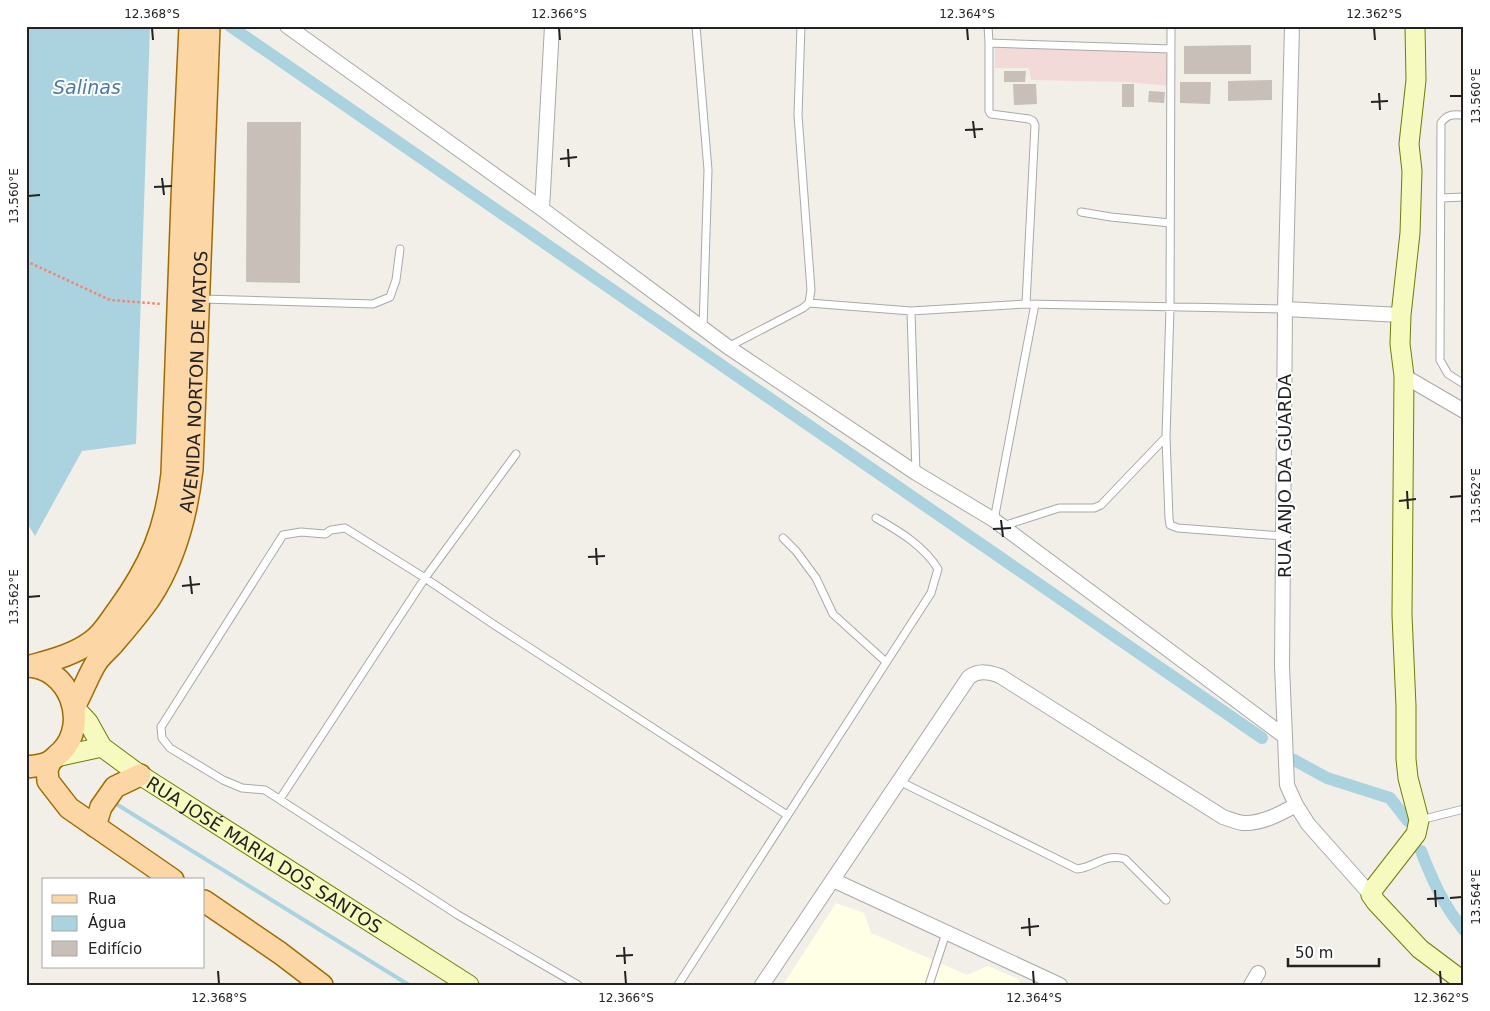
<svg xmlns="http://www.w3.org/2000/svg" width="1490" height="1011" font-family="'DejaVu Sans',sans-serif">
  <rect width="100%" height="100%" fill="#f2efe9"/>
  <path fill="#f2dad9" d="M 995,44 L 1171,49 L 1171,86 L 1126,82 L 1031,80 L 1029,68 L 995,68 Z"/>
  <path fill="#ffffe5" d="M 836,903 L 864,913 L 871,933 L 967,975 L 988,966 L 1018,979 L 1021,985 L 783,985 Z"/>
  <path fill="#aad3df" d="M 26,26 L 150,26 L 136,444 L 82,451 L 35,536 L 26,521 Z"/>
  <g fill="none" stroke-linecap="round" stroke-linejoin="round">
    <path stroke="#aad3df" stroke-width="4" d="M 113,802 L 409,985"/>
    <path stroke="#aad3df" stroke-width="12" d="M 230,26 L 1262,738
      M 1294,760 L 1327,778 L 1390,798 L 1408,821
      M 1421,851 C 1432,879 1444,907 1464,930"/>
  </g>
  <path fill="#c7bfb8" d="M 1251,45 L 1251,74 L 1184,74 L 1184,46 Z
    M 1004,71 L 1026,71 L 1025,82 L 1004,82 Z
    M 1272,80 L 1272,100 L 1228,101 L 1228,81 Z
    M 1180,82 L 1211,82 L 1210,104 L 1180,103 Z
    M 1013,84 L 1036,84 L 1037,104 L 1014,105 Z
    M 1122,84 L 1134,84 L 1134,107 L 1122,107 Z
    M 1149,91 L 1165,92 L 1164,103 L 1148,102 Z
    M 247,122 L 301,122 L 300,283 L 246,282 Z"/>
  <g fill="none" stroke-linecap="round" stroke-linejoin="round">
    <g stroke="#a9a9a9" stroke-width="9">
      <path id="lane" d="M 696,26 L 708,170 L 703,328
        M 988,26 L 989,43 L 1171,49
        M 989,43 L 989,111 L 991,114 L 1029,119 L 1033,121 L 1035,125 L 1026,304
        M 1464,115 C 1453,115 1448,113 1441,123 L 1440,360 L 1448,374 L 1464,384
        M 1442,198 L 1464,197
        M 1081,212 L 1111,217 L 1170,223
        M 201,299 L 373,304 L 390,297 L 396,280 L 400,249
        M 809,303 L 911,311 L 1026,304 L 1285,309
        M 911,311 L 916,473
        M 728,347 L 803,308 L 809,303 L 811,290 L 798,115 L 801,26
        M 1166,437 L 1169,518 L 1170,525 L 1178,528 L 1283,536
        M 994,520 L 1035,304
        M 1003,526 L 1059,508 L 1094,508 L 1101,505 L 1166,437 L 1170,308 L 1171,26
        M 783,538 L 796,551 L 816,578 L 833,614 L 886,662
        M 899,781 L 1077,869 C 1096,867 1104,853 1125,859 L 1166,900
        M 280,799 L 425,578 L 516,454
        M 1420,820 L 1464,809
        M 578,985 L 458,915 L 265,790 L 242,788 L 223,780 L 170,748 L 162,738 L 161,727 L 283,535 L 301,532 L 325,534 L 331,530 L 345,528 L 425,578 L 493,624 L 787,815
        M 678,985 L 931,593 L 938,569 C 924,546 899,531 876,518
        M 929,985 L 946,933"/>
    </g>
    <g stroke="#a9a9a9" stroke-width="16">
      <path id="street" d="M 287,26 L 542,209 L 728,347 L 916,473 L 994,520 L 1284,736
        M 1292,26 L 1285,309 L 1282,666 L 1287,785 L 1296,805 L 1308,824 L 1371,895
        M 542,209 L 552,26
        M 1285,309 L 1401,315
        M 1404,376 L 1464,411
        M 833,880 L 1060,985
        M 762,985 L 969,677 C 979,670 989,672 1000,676 L 1223,817 C 1229,819 1236,822 1243,823 C 1261,824 1280,814 1296,805
        M 1251,985 L 1258,973"/>
    </g>
    <g stroke="#707d05" stroke-width="21">
      <g id="secondary">
        <path d="M 1415,26 L 1416,80 L 1409,144 L 1412,171 L 1410,233 L 1401,315 L 1400,344 L 1404,376 L 1402,615 L 1406,706 L 1406,759 L 1408,778 L 1419,820 L 1416,834 L 1374,888 L 1371,895 L 1376,902 L 1420,949 L 1464,982"/>
        <path id="s1" d="M 74,707 L 88,722 L 102,747 L 140,775 L 469,985"/>
        <path d="M 56,757 L 102,747"/>
      </g>
    </g>
    <g stroke="#a06b00" stroke-width="24">
      <g id="primary">
        <path d="M 31,666 C 52,660 73,655 91,642 C 103,634 109,622 118,610 C 150,566 166,529 172,474 L 182,200 L 190,26"/>
        <path id="s2" d="M 74,707 C 82,693 88,676 96,663 C 101,655 109,649 114,643 C 126,629 139,614 150,598 C 175,560 187,513 192,469 L 209,26"/>
        <path d="M 50,762 L 47,770 L 48,781 L 69,808 L 173,880"/>
        <path d="M 26,767 C 34,766 42,766 49,762 C 53,760 57,755 61,752 C 90,723 69,666 26,666"/>
        <path d="M 95,826 L 101,807 L 115,787 L 140,775"/>
        <path d="M 204,901 L 280,953 L 322,985"/>
      </g>
    </g>
    <path stroke="#fa8072" stroke-width="2.5" stroke-dasharray="2.5 2.5" stroke-linecap="butt" d="M 26,261 L 110,300 L 162,304"/>
    <use href="#lane" stroke="#fff" stroke-width="7"/>
    <use href="#street" stroke="#fff" stroke-width="14"/>
    <use href="#secondary" stroke="#f7fabf" stroke-width="19"/>
    <use href="#primary" stroke="#fcd6a4" stroke-width="21"/>
  </g>
  <path fill="none" stroke="#222" stroke-width="2" d="M 152,28 L 153,40M 559,28 L 560,40M 967,28 L 968,40M 1374,28 L 1375,40M 1379,93 L 1380,110M 1450,96 L 1462,96M 1371,102 L 1388,101M 973,121 L 975,138M 965,130 L 983,129M 568,149 L 569,167M 560,159 L 577,157M 162,178 L 164,195M 154,187 L 172,186M 28,196 L 40,195M 1407,491 L 1408,509M 1450,497 L 1462,496M 1399,501 L 1416,499M 1001,520 L 1003,537M 993,529 L 1011,528M 596,548 L 597,565M 588,557 L 605,556M 190,576 L 192,594M 182,586 L 200,584M 28,597 L 40,596M 1435,890 L 1436,907M 1450,898 L 1462,897M 1427,899 L 1444,898M 1029,918 L 1030,936M 1021,928 L 1039,926M 624,947 L 625,964M 616,956 L 633,955M 218,971 L 219,984M 625,971 L 626,984M 1033,971 L 1034,984M 1440,971 L 1441,984"/>
  <g text-anchor="middle" dominant-baseline="central" stroke-width="4" stroke-linejoin="round" paint-order="stroke">
    <g font-size="18" fill="#222" stroke="#fff">
      <text stroke="none"><textPath href="#s2" startOffset="358">AVENIDA NORTON DE MATOS</textPath></text>
      <text transform="translate(1284 476) rotate(-90)">RUA ANJO DA GUARDA</text>
      <text stroke="none"><textPath href="#s1" startOffset="244">RUA JOSÉ MARIA DOS SANTOS</textPath></text>
    </g>
    <g font-size="19" font-style="italic" fill="#4a7aab" stroke="#fff">
      <text x="87" y="87">Salinas</text>
    </g>
  </g>
  <rect width="1490" height="1011" fill="none" stroke="#ffffff" stroke-width="55"/>
  <rect x="42" y="878" width="162" height="90" fill="#ffffff" stroke="#a7a7a7"/>
  <rect x="52" y="895" width="25" height="8" fill="#fcd6a4" stroke="#a7a7a7"/>
  <text x="88" y="904" font-size="15" fill="#222222">Rua</text>
  <rect x="52" y="916" width="25" height="15" fill="#aad3df" stroke="#a7a7a7"/>
  <text x="88" y="928" font-size="15" fill="#222222">Água</text>
  <rect x="52" y="941" width="25" height="15" fill="#c7bfb8" stroke="#a7a7a7"/>
  <text x="88" y="954" font-size="15" fill="#222222">Edifício</text>
  <path d="M1288 958v8h91v-8" fill="none" stroke="#222222" stroke-width="2.5"/>
  <text x="1295" y="958" font-size="15" fill="#222222" stroke="#ffffff" stroke-width="4" paint-order="stroke">50 m</text>
  <rect x="28" y="28" width="1434" height="956" fill="none" stroke="#222" stroke-width="2"/>
  <g font-size="12" text-anchor="middle" fill="#222">
    <text x="152" y="18">12.368°S</text>
    <text x="559" y="18">12.366°S</text>
    <text x="967" y="18">12.364°S</text>
    <text x="1374" y="18">12.362°S</text>
    <text transform="translate(1476 96) rotate(-90)" y="4">13.560°E</text>
    <text transform="translate(14 196) rotate(-90)" y="4">13.560°E</text>
    <text transform="translate(1476 496) rotate(-90)" y="4">13.562°E</text>
    <text transform="translate(14 597) rotate(-90)" y="4">13.562°E</text>
    <text transform="translate(1476 897) rotate(-90)" y="4">13.564°E</text>
    <text x="219" y="1002">12.368°S</text>
    <text x="626" y="1002">12.366°S</text>
    <text x="1034" y="1002">12.364°S</text>
    <text x="1441" y="1002">12.362°S</text>
  </g>
</svg>
